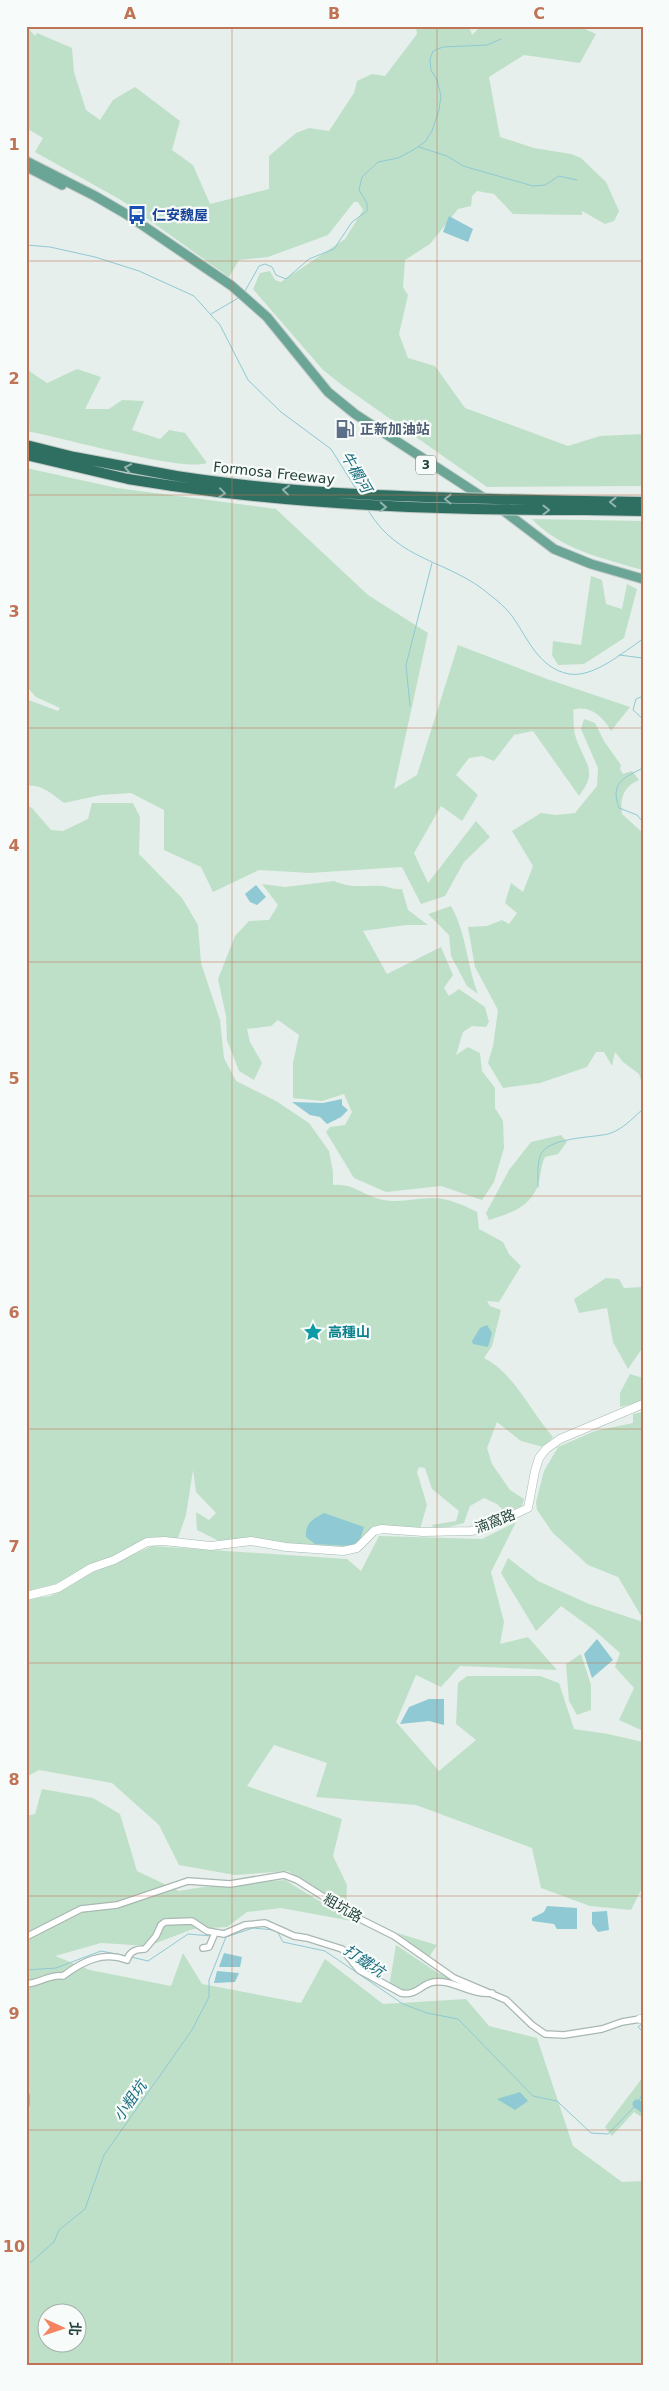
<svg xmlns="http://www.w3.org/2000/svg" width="669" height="2391" font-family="'DejaVu Sans','Noto Sans TC',sans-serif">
  <rect width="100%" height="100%" fill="#e6efeb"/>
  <path fill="#bfe0c8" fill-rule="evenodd" d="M 26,26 L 35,36 L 37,33 L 72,48 L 74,72 L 86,110 L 100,120 L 113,100 L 135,87 L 180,121 L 172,150 L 193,165 L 210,204 L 269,189 L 269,156 L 296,133 L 309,128 L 329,131 L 354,93 L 357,81 L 372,74 L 385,76 L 417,34 L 416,26 L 469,26 L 472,35 L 481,26 L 578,26 L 596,34 L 580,63 L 524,55 L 489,77 L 500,137 L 534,148 L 571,154 L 581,158 L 606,182 L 619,211 L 614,221 L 605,224 L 582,211 L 582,215 L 513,214 L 494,194 L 477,191 L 472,196 L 471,206 L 458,209 L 430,244 L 405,260 L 403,287 L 408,295 L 399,334 L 408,358 L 435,366 L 465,408 L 568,446 L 600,436 L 643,434 L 643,486 L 487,487 L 342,385 L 323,370 L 253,289 L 260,273 L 270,271 L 275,280 L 281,282 L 345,239 L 363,210 L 358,202 L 354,202 L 328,235 L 268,257 L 239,260 L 229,277 L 121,200 L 35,152 L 43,138 L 26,128 Z
    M 26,369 L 47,383 L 77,369 L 101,377 L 85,409 L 109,409 L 122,400 L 144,401 L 132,430 L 160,439 L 169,430 L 185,433 L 207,463 C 181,472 61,437 26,431 Z
    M 26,468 L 117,488 L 276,509 L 368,595 L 428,633 L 394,789 L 417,775 L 458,645 L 547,679 L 630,707 L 611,731 C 604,718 590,704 573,710 C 574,719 573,730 576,738 C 585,765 599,770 579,796 L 533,731 L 514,735 L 494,761 L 482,756 L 469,758 L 456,775 L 478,795 L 462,821 L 441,806 L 414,853 L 428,883 L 476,821 L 490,837 L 464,862 L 445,896 L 421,904 L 402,867 L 309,873 L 259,870 L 213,892 L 201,867 L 164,850 L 164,810 L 131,793 L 101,795 L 64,803 C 53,795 41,783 26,786 L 26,699 L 58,711 L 60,708 L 36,697 L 26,686 Z
    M 532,519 L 643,521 L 643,570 C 604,559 560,549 532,519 Z
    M 591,576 L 602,580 L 606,604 L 622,609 L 627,584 L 637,589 L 624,638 L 584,664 L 558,665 L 552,655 L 553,641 L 581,645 Z
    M 584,719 L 595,723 L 604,741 L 621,765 L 620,769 L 623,774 L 632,771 L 639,780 C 623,787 620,798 622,814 L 643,833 L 643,1086 L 639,1074 L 623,1062 L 615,1052 L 612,1066 L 604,1052 L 596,1052 L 587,1067 L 540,1083 L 503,1088 L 488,1063 L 493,1046 L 498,1010 L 475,967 L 468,927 L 487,926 L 502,920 L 509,924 L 517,913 L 505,903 L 511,883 L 523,892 L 533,866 L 512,831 L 541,813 L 556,815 L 575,813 L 597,786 L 598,768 L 581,729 Z
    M 92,803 L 133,803 L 140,817 L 139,854 L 182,898 L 198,925 L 201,963 L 220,1020 L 224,1058 L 236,1081 L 276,1101 L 309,1123 L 329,1151 L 333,1172 L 333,1185 C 353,1183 361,1194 379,1199 C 398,1204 414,1198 433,1198 C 448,1198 463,1205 477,1212 L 479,1229 L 503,1242 L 509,1254 L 521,1266 L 499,1302 L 487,1301 L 490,1306 L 501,1310 L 492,1346 L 484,1358 C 513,1372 531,1412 553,1437 L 543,1447 L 521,1441 L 497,1422 L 487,1448 L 492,1464 L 510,1490 L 524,1499 L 522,1506 L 505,1512 L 497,1504 L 484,1498 L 470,1506 L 464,1523 L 438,1530 L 431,1525 L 456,1521 L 459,1511 L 432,1489 L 425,1468 L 419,1467 L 417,1472 L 427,1505 L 420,1529 L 391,1526 L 371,1529 L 353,1547 L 343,1549 L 300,1546 L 266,1539 L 221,1542 L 197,1530 L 196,1512 L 209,1520 L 216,1513 L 196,1492 L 193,1470 L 186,1515 L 177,1541 L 148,1539 L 117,1556 L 97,1562 L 44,1590 L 26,1593 L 26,805 L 32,808 L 51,830 L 63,831 L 88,819 Z
    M 334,881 C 353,889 364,885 383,886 C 390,887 393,890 402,889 L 408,910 L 428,925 L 406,925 L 363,931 L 387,974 L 441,947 L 453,975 L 444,988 L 449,996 L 459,989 L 485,1007 L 489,1022 L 486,1027 L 472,1026 L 463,1032 L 456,1055 L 468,1047 L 480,1053 L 482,1071 L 495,1088 L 495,1108 L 503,1121 L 504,1148 L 494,1182 L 482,1200 L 441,1186 L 386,1192 L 354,1178 L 326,1132 L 330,1127 L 345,1125 L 352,1112 L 344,1094 L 322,1101 L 293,1098 L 293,1063 L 299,1035 L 278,1020 L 271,1026 L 247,1029 L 250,1042 L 262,1063 L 254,1080 L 239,1071 L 227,1040 L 226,1016 L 218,979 L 235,936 L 249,921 L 269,920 L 278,905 L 262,884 L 285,887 Z
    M 451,906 C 466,932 467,965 478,994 L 467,986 L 451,956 L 449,935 L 428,914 Z
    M 561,1135 L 567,1142 L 558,1154 L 545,1157 C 540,1167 541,1178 537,1188 C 528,1208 509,1214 489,1220 L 486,1213 L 509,1170 L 531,1142 Z
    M 606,1278 L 619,1279 L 624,1288 L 643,1287 L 643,1347 L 628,1369 L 613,1342 L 607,1308 L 579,1313 L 574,1299 Z
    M 630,1374 L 643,1378 L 643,1401 L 620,1407 L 620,1393 Z
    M 643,1412 L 643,1619 L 618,1577 L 588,1565 L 553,1533 L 537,1510 L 536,1502 L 544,1471 L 558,1447 L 595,1431 L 633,1423 L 633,1414 Z
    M 516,1522 L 491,1572 L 504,1622 L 500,1644 L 528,1637 L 557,1670 L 460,1666 L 441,1687 L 416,1675 L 396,1722 L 439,1771 L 476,1740 L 456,1724 L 458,1683 L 467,1676 L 540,1676 L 559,1683 L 574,1729 L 608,1734 L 643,1742 L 643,1886 L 631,1910 L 590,1906 L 541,1888 L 532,1848 L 416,1805 L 316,1797 L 327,1763 L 274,1745 L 247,1786 L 342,1819 L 333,1856 L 347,1885 L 346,1906 L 288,1871 L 235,1875 L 179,1865 L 159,1825 L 112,1783 L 39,1770 L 26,1777 L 26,1599 L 50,1596 L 87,1575 L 152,1546 L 347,1559 L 361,1571 L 379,1536 L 482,1539 Z
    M 508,1558 L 538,1581 L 589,1604 L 643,1622 L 643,1731 L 619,1720 L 634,1688 L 615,1667 L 620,1653 L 594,1630 L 561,1606 L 536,1631 L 501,1573 Z
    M 581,1654 L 591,1685 L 591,1710 L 577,1715 L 569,1701 L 566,1664 Z
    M 42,1789 L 93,1798 L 120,1814 L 137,1871 L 179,1891 L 203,1887 L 285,1880 L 352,1921 L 281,1908 L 247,1912 L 227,1927 L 193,1929 L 148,1946 L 101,1943 L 55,1956 L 90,1970 L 171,1986 L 183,1953 L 202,1984 L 301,2003 L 325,1959 L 383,2004 L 466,1999 L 489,2026 L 537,2038 L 573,2146 L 622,2182 L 643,2181 L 643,2365 L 26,2365 L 26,1816 L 35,1814 ZM 48,2314 L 78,2314 L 78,2344 L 48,2344 Z
    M 397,1933 L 437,1945 L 429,1957 Z
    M 396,1945 L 438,1973 L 479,1989 L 430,1981 C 413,1991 408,1994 389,1987 Z
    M 643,2077 L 643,2118 L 634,2112 L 612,2136 L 605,2127 Z"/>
  <path fill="#8ec9d4" d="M 449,216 L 473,229 L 468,242 L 443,232 Z
    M 256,885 L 266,897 L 257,905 L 250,902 L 245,894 Z
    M 342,1099 L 342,1105 L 348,1110 L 341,1117 L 327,1124 L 320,1117 L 310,1115 L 292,1102 L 323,1103 Z
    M 487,1325 L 492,1333 L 488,1347 L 473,1344 L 472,1341 L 480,1328 Z
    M 324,1513 L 364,1527 L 360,1540 L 351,1546 L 315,1544 L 306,1537 C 305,1523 313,1519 324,1513 Z
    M 597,1639 L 613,1660 L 592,1678 L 584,1654 Z
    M 429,1699 L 444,1699 L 444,1725 L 429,1721 L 400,1724 L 409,1707 Z
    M 547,1906 L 577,1908 L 577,1929 L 557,1929 L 554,1924 L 532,1921 L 532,1918 L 544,1912 Z
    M 607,1911 L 609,1930 L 598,1932 L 592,1924 L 592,1912 Z
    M 224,1953 L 242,1957 L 240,1967 L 219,1967 Z
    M 217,1971 L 239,1973 L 235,1982 L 214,1983 Z
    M 520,2092 L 528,2101 L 515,2110 L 497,2099 Z"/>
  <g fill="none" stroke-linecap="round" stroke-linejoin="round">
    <path stroke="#8ec9d4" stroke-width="1" d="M 419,147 L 447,156 L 463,166 L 533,186 L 545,185 L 559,176 L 577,180
      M 26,245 L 50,247 L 95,257 L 139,271 L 194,296 L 220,325 L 248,380 L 281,412 L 331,449 L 356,489
      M 244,293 L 259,266 L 265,264 L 272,267 L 276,275 L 286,279 L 309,259 L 334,249 L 352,222 L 367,211 L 367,203 L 359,190 L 362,177 L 378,162 L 398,158 L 413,150 L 425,142 L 432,131 L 439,110 L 441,96 L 437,80 L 431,70 L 430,59 L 433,51 L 443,47 L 487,45 L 501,39
      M 211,314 L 240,297
      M 368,510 C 398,562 450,560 490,595 C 498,601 506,608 512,616 C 528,638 538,668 569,674 C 594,678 623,652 643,639
      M 619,655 L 643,658
      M 643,696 L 636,699 L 633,710 L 643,719
      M 410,706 L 406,665 L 432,563
      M 643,768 C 623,778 610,783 619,808 L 637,815 L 643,822
      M 538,1187 C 538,1177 537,1166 540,1156 C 547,1137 591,1138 608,1134 C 622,1130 632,1119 643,1109
      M 277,1931 L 283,1942 L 325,1951 L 403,2004 L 427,2013 L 458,2019 L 533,2096 L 557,2101 L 591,2133 L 608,2134 L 637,2104 L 643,2093
      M 217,1936 L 226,1937 L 253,1928 L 274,1930
      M 131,1957 L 148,1961 L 188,1934 L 211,1936
      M 26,1970 L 56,1968 L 101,1951 L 127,1956
      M 643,2023 L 638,2027 L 643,2032
      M 30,2263 L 54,2242 L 59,2230 L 85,2209 L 104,2155 L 192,2030 L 209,1997 L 209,1980 L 226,1937"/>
    <path stroke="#8ec9d4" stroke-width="9" d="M 637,2104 L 643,2108"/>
    <g stroke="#a8b8b2" stroke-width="8">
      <path id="street" d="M 26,1937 L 81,1909 L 117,1905 L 188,1881 L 230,1884 L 284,1875 L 297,1880 L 352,1915 L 394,1936 L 454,1978 L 506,2000 L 532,2025 L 545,2034 L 564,2035 L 602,2029 L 622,2022 L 640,2019
        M 203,1948 L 209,1947 L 215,1933
        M 26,1984 C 40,1983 50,1974 63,1976 C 83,1961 103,1951 127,1960 C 130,1951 136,1949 145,1949 L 156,1936 L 161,1925 L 165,1922 L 192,1921 L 207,1931 L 224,1934 L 245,1925 L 265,1923 L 294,1936 L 307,1938 L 342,1949 L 359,1970 L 401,1993 C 418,1996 420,1984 434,1982 C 453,1979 472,1996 492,1993
        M 26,2096 L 26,2104"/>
    </g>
    <g stroke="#a4bbb3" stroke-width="9">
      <path id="secondary" d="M 26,1596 L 58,1588 L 91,1568 L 114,1560 L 147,1542 L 164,1541 L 211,1546 L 251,1541 L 286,1547 L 343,1551 L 357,1548 L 374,1531 L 382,1529 L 423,1532 L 471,1531 L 483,1529 L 528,1508 L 535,1471 L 539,1458 L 546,1449 L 560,1439 L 643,1404
        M 640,2019 L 643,2019"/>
    </g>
    <g stroke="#c2cac8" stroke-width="11">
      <path id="primary" d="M 26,161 L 95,196 L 126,214 L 232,286 L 267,317 L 328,392 L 355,414 L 487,500
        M 31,169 L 62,185
        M 500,508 L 554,549 L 591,564 L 643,579"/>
    </g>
    <g stroke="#c2cac8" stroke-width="12">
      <path id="highway" d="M 26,445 L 74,457 L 176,476
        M 26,455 L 128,479 L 173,486
        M 584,501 L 643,502
        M 585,510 L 643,511"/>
    </g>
    <use href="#street" stroke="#fff" stroke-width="5.5"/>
    <use href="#secondary" stroke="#fff" stroke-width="8"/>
    <use href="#primary" stroke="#6aa596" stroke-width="9"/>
    <use href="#highway" stroke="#2f6f62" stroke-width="10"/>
    <g stroke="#c2cac8" stroke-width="12" stroke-linecap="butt">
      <path id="highway-bridge" d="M 176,476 C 312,497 447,498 584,501
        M 173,486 C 310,506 447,510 585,510"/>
    </g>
    <use href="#highway-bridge" stroke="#2f6f62" stroke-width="10"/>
  </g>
  <defs><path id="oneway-chevron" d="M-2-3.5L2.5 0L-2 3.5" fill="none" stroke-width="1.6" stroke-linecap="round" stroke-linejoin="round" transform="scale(1.25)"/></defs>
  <g stroke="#93b5ae">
    <use href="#oneway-chevron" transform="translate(128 468) rotate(-169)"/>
    <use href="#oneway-chevron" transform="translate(286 490) rotate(-174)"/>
    <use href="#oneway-chevron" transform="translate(222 493) rotate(7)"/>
    <use href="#oneway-chevron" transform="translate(448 499) rotate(-179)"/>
    <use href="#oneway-chevron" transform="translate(613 502) rotate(-179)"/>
    <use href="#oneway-chevron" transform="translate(383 507) rotate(3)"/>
    <use href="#oneway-chevron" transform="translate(546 510)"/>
  </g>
  <path fill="none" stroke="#c07456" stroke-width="1" stroke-opacity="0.55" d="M 232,26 L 232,2365M 437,26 L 437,2365M 26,261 L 643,261M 26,495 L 643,495M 26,728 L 643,728M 26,962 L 643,962M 26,1196 L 643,1196M 26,1429 L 643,1429M 26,1663 L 643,1663M 26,1896 L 643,1896M 26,2130 L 643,2130"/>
  <defs>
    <g id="bus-bare" transform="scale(1.5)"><path d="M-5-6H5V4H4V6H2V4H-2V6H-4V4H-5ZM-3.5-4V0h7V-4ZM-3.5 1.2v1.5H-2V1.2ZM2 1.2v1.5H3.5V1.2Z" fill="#1a4fb4" stroke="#f7fbf9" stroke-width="2.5" paint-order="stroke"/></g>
    <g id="fuel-bare" transform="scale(1.5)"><path d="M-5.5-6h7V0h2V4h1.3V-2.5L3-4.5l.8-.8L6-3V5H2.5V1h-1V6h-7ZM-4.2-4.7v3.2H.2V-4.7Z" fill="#5c6f8a" stroke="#f7fbf9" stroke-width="2.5" paint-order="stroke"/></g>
    <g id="sight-bare" transform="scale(1.5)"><path d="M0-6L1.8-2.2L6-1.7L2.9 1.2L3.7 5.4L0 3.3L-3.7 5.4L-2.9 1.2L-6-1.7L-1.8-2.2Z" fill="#0f9aa8" stroke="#f7fbf9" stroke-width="2.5" paint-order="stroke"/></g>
  </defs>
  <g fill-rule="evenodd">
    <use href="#bus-bare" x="137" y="215"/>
    <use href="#fuel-bare" x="345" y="429"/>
    <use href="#sight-bare" x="313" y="1332"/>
  </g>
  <g text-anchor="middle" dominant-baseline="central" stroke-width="4.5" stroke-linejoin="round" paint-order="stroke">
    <rect fill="#f7fbf9" stroke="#637a73" stroke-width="1" x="416" y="455.5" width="20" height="19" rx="4"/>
    <g font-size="12" font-weight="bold" fill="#24423a">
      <text x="426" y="465">3</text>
    </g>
    <g font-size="14" font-weight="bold" fill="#164399" stroke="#f7fbf9" text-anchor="start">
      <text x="152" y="215">仁安魏屋</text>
    </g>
    <g font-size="14" font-weight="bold" fill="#4e5e75" stroke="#f7fbf9" text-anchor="start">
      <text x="360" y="429">正新加油站</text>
    </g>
    <g font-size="14" fill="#24423a" stroke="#f7fbf9">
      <text transform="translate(274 473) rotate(6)">Formosa Freeway</text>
      <text transform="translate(495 1521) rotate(-21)">湳窩路</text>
      <text transform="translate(343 1908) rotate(30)">粗坑路</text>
    </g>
    <g font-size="14" font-weight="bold" fill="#0d838f" stroke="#f7fbf9" text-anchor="start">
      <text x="328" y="1332">高種山</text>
    </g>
    <g font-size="15" font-style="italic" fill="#1c6f80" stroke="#f7fbf9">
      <text transform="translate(356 472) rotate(59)">牛欄河</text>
      <text transform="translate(364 1961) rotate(34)">打鐵坑</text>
      <text transform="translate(130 2101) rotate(-55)">小粗坑</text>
    </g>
  </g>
  <rect width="669" height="2391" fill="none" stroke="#f7fbf9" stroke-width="55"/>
  <g transform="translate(62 2328) rotate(93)"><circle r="24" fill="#f7fbf9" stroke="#a3b1ad"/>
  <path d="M0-4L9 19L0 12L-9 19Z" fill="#f4845f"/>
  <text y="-8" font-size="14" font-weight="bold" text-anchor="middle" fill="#24423a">北</text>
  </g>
  <rect x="28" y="28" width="614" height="2336" fill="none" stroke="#c07456" stroke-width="2"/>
  <g font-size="16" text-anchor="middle" font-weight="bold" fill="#c07456">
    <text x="130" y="19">A</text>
    <text x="334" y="19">B</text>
    <text x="539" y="19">C</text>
    <text x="14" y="150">1</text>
    <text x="14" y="384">2</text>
    <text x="14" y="617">3</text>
    <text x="14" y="851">4</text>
    <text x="14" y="1084">5</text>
    <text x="14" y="1318">6</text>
    <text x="14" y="1552">7</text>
    <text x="14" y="1785">8</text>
    <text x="14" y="2019">9</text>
    <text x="14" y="2252">10</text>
  </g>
</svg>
